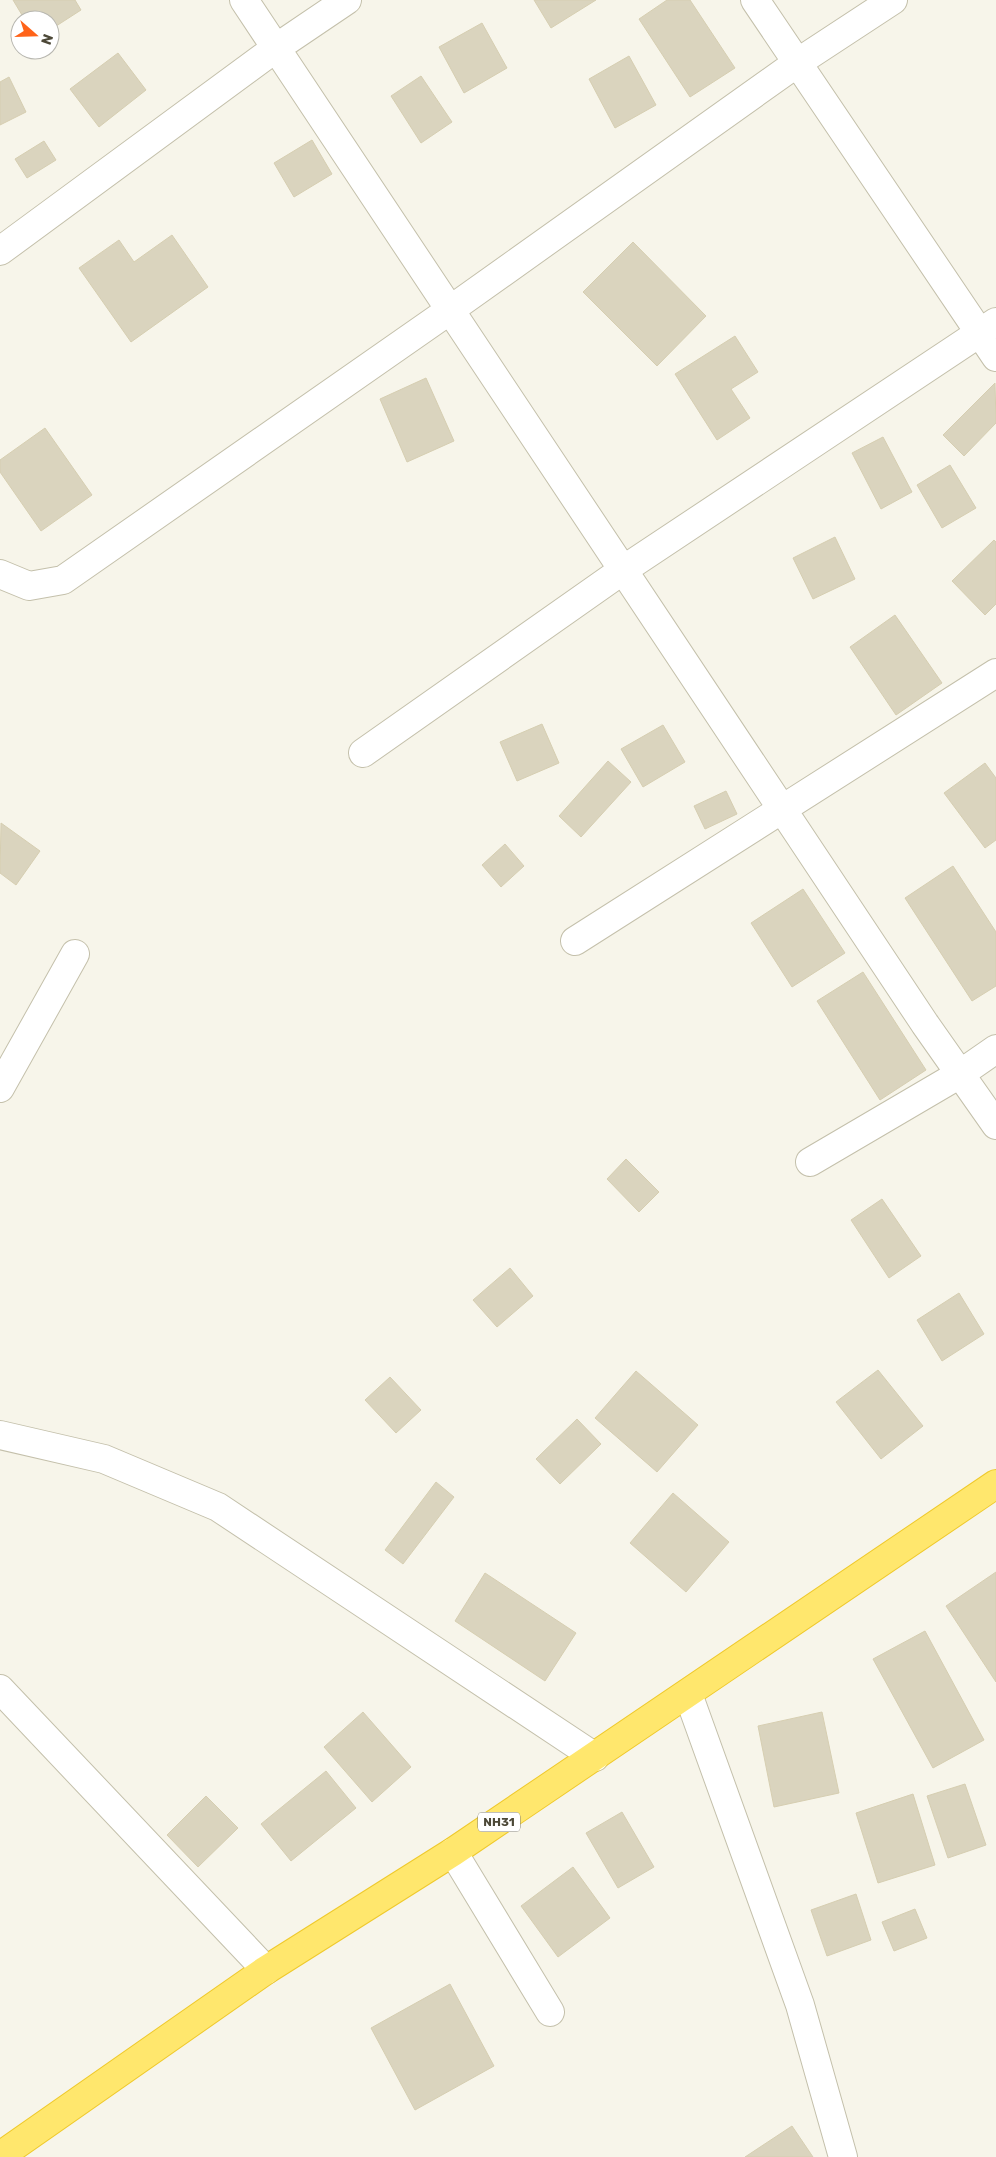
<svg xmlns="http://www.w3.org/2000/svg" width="996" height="2157" font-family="Rubik,sans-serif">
  <rect width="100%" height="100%" fill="#f7f5ea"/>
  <path fill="#dad4be" stroke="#d6ceb1" d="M 13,0 L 75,0 L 81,10 L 50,30 L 50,20 L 25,20 Z
    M 534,0 L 596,0 L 551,28 Z
    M 667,0 L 690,0 L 735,68 L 690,97 L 639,19 Z
    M 482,23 L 507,68 L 464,93 L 439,47 Z
    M 118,53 L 146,90 L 99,127 L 70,89 Z
    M 629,56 L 656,105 L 615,128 L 589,79 Z
    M 421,76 L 452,122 L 421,143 L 391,96 Z
    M 9,77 L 26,112 L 0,125 L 0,82 Z
    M 312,140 L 332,174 L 294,197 L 274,163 Z
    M 44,141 L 56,160 L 27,178 L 15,159 Z
    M 172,235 L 208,287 L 131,342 L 79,268 L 119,240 L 134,262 Z
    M 633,242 L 706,316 L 657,366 L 583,292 Z
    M 735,336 L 758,372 L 731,389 L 750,418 L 717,440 L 675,374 Z
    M 426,378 L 454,441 L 407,462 L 380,399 Z
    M 995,383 L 996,423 L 964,456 L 943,435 Z
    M 45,428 L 92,495 L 41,531 L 0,472 L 0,460 Z
    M 883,437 L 912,492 L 881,509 L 852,453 Z
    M 950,465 L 976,508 L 942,528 L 917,485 Z
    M 835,537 L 855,579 L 813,599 L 793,558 Z
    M 994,540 L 996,542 L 996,604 L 985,615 L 952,581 Z
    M 895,615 L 942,683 L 896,715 L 850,647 Z
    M 542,724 L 559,763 L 517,781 L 500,742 Z
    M 663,725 L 685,762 L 643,787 L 621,749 Z
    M 608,761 L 631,782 L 581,837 L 559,816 Z
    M 985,763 L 996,778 L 996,840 L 985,848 L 944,793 Z
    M 726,791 L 737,814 L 705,829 L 694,806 Z
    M 1,823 L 40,851 L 16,885 L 0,873 Z
    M 505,844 L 524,866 L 501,887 L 482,865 Z
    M 953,866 L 996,932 L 996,986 L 972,1001 L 905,898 Z
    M 803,889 L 845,953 L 792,987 L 751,923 Z
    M 863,972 L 926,1070 L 880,1100 L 817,1001 Z
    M 626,1159 L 659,1192 L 639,1212 L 607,1179 Z
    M 882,1199 L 921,1256 L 889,1278 L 851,1220 Z
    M 510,1268 L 533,1296 L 497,1327 L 473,1300 Z
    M 959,1293 L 984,1334 L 942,1361 L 917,1320 Z
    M 878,1370 L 923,1426 L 881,1459 L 836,1402 Z
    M 636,1371 L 698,1425 L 657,1472 L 595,1418 Z
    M 390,1377 L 421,1410 L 396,1433 L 365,1400 Z
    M 577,1419 L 601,1444 L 560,1484 L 536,1459 Z
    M 436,1482 L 454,1497 L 403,1564 L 385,1550 Z
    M 673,1493 L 729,1542 L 686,1592 L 630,1543 Z
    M 996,1572 L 996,1682 L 946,1606 Z
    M 485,1573 L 576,1633 L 545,1681 L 455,1621 Z
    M 925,1631 L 984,1740 L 933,1768 L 873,1659 Z
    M 363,1712 L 411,1767 L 372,1802 L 324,1747 Z
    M 822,1712 L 839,1793 L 774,1807 L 758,1726 Z
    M 326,1771 L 356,1808 L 291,1861 L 261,1824 Z
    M 965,1784 L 986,1845 L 948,1858 L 927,1796 Z
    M 913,1794 L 935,1865 L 878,1883 L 856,1813 Z
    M 206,1796 L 238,1828 L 198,1867 L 167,1835 Z
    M 622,1812 L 654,1867 L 618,1888 L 586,1833 Z
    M 573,1867 L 610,1918 L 558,1957 L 521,1906 Z
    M 856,1894 L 871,1940 L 827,1956 L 811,1910 Z
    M 915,1909 L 927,1938 L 894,1951 L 882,1922 Z
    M 450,1984 L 494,2066 L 415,2110 L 371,2028 Z
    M 792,2126 L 813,2157 L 745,2157 Z"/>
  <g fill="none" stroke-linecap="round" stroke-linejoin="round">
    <g stroke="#c4c0ab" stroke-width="30">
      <path id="minor" d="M 244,0 L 925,1024 L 996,1125
        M 755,0 L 996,357
        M 0,251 L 276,48 L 347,0
        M 0,574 L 29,586 L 63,580 L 450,310 L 797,63 L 893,0
        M 363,753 L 623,570 L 996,322
        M 575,941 L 996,673
        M 0,1088 L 75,954
        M 810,1162 L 960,1074 L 996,1049
        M 0,1435 L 104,1459 L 218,1507 L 595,1757
        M 0,1689 L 266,1970
        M 688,1694 L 800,2005 L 843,2157
        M 453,1852 L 550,2012"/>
    </g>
    <g stroke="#efc92c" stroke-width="30">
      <path id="highway" d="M 0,2156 L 266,1970 L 453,1852 L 996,1484"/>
    </g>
    <use href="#minor" stroke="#fff" stroke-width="28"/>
    <use href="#highway" stroke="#ffe76d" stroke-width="28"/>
  </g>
  <g text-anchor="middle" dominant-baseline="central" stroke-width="4" stroke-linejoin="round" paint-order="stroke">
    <rect fill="#fff" stroke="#827f73" stroke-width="1" x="478" y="1812.5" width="42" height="19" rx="4"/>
    <g font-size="12" font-weight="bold" fill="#4c4837">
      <text x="499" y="1822">NH31</text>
    </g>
  </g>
  <g transform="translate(35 35) rotate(110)"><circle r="24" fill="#ffffff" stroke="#b7b6af"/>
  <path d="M0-4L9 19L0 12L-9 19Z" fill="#ff6319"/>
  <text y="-8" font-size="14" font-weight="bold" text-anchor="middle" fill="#4c4837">N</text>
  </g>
</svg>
